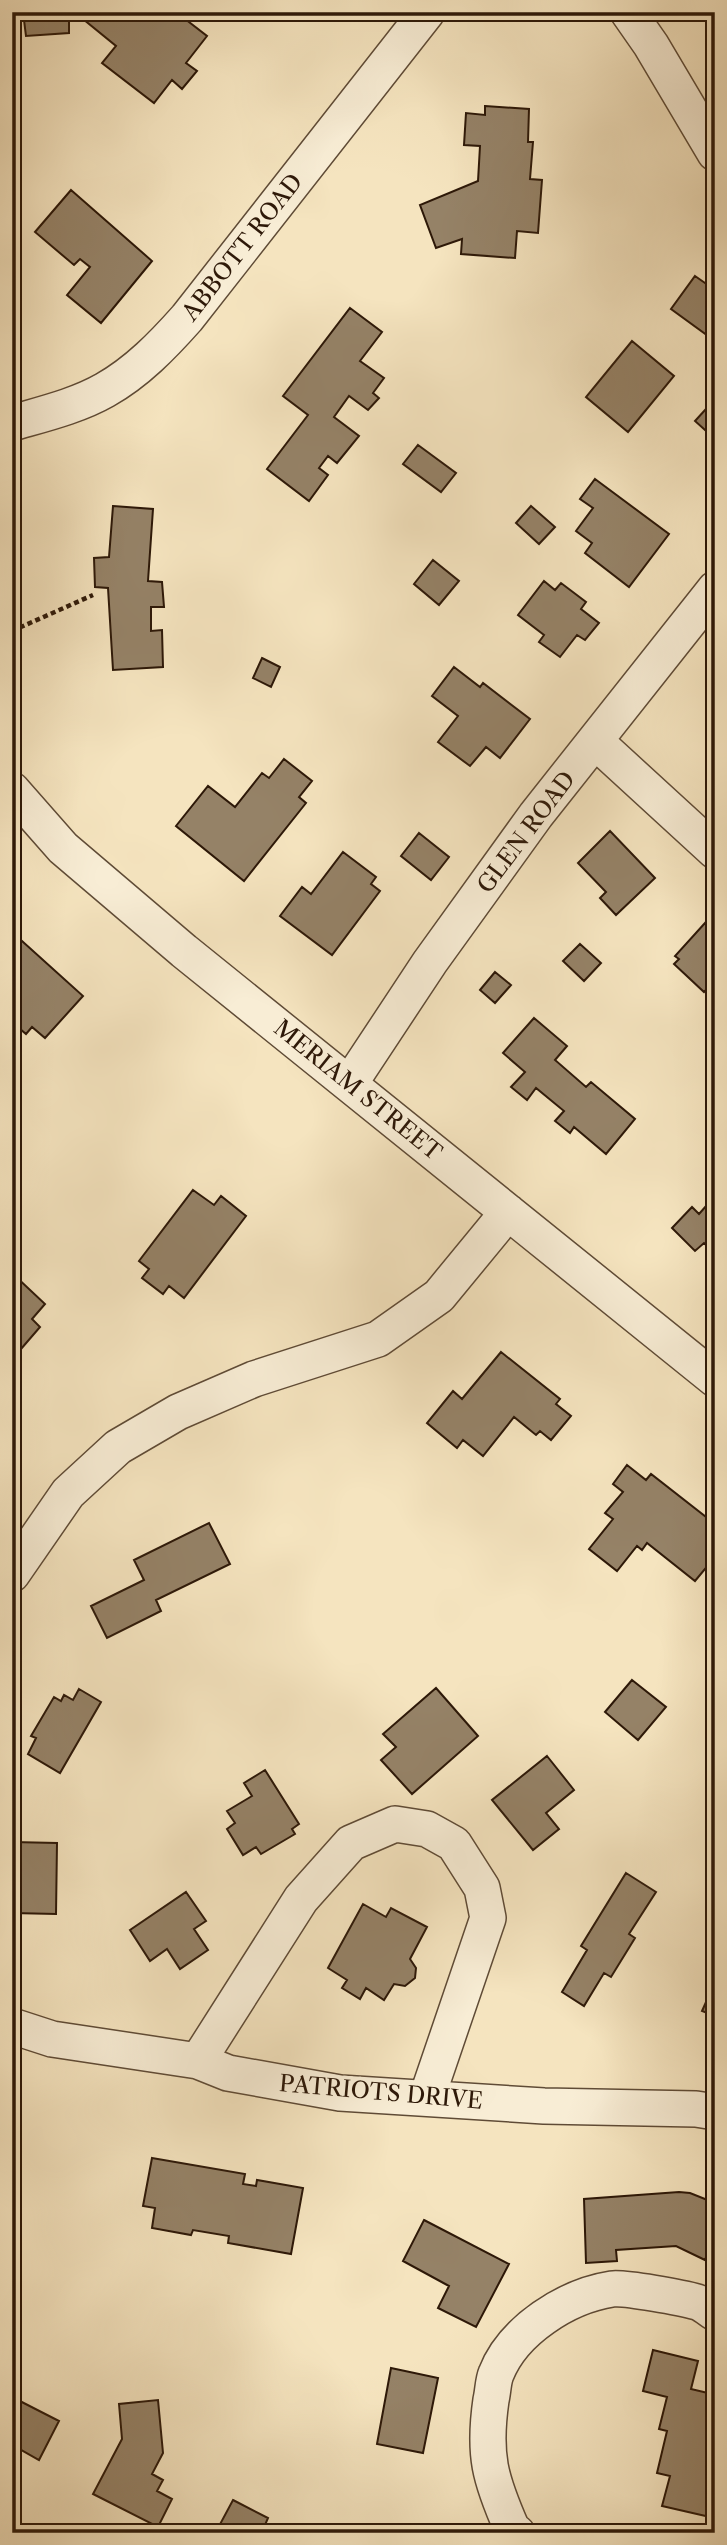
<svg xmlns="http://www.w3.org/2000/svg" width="727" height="2545" font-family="'Libre Caslon Text',serif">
  <rect width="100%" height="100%" fill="#f5e4bf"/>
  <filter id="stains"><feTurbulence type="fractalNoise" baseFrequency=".00286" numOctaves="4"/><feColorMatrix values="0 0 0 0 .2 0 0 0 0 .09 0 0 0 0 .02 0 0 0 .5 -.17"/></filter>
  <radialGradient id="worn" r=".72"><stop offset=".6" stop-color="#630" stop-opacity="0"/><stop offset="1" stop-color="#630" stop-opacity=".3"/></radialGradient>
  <path fill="#958267" stroke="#2d1808" stroke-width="2" d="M 23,12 L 176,12 L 207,36 L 186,63 L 197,71 L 182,89 L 172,80 L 154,103 L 102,63 L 116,46 L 78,15 L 69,15 L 69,33 L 26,36 Z
    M 485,106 L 529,109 L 528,142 L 533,142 L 530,179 L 542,180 L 538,233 L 517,231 L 515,258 L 461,254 L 462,239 L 436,248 L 420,205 L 478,181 L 480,146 L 464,145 L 466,113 L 485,115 Z
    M 71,190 L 152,261 L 101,323 L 67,295 L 90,267 L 80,259 L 74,265 L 35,232 Z
    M 695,276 L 715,290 L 715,341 L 671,309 Z
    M 350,308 L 382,332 L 360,361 L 384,378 L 373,393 L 379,398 L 368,410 L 349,396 L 334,417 L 359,436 L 337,463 L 328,456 L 319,468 L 328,475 L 309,501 L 267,469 L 308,415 L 283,396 Z
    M 632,341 L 674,376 L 628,432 L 586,397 Z
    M 715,399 L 715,439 L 695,421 Z
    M 418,445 L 456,473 L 441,492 L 403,464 Z
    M 595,479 L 669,534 L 629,587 L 585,553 L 592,543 L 576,531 L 593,508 L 580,499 Z
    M 113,506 L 153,509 L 148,581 L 162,582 L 164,607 L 151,607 L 151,631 L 162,630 L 163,667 L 113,670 L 108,588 L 95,587 L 94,558 L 109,557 Z
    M 531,506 L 555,527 L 539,544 L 516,523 Z
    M 433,560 L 459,581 L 439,605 L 414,584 Z
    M 544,581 L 555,590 L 561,583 L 586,602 L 581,609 L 599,623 L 585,640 L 577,635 L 560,657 L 539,642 L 544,635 L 518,615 Z
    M 262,658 L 280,667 L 271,687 L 253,678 Z
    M 454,667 L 480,687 L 483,683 L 530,719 L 500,758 L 486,747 L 470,766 L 438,742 L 458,716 L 432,696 Z
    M 284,759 L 312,781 L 299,797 L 306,803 L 244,881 L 176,826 L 208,786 L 235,807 L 262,773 L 269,778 Z
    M 610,831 L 655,878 L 616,915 L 600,898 L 606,892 L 578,863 Z
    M 419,833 L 449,857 L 431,880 L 401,856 Z
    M 343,852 L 376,877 L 371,884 L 380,891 L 332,955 L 280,916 L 302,887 L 311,894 Z
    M 705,923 L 715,932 L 715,993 L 709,987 L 704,992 L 674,964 L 679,959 L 675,956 Z
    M 12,932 L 83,996 L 45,1038 L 32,1027 L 26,1034 L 12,1022 Z
    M 580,944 L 601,963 L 584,981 L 563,961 Z
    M 495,972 L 511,985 L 495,1003 L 480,990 Z
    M 534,1018 L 567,1046 L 555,1060 L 586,1087 L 591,1082 L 635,1119 L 606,1154 L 574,1127 L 570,1133 L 555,1121 L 564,1111 L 536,1088 L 527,1100 L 511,1087 L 525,1072 L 503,1053 Z
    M 193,1190 L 214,1205 L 221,1196 L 246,1216 L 184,1298 L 169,1286 L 163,1294 L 142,1278 L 149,1269 L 139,1261 Z
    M 715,1196 L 715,1254 L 704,1243 L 695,1251 L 672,1228 L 692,1207 L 699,1214 Z
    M 12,1273 L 45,1304 L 32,1319 L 40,1327 L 21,1349 L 12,1341 Z
    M 501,1352 L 560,1399 L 556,1404 L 571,1416 L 551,1440 L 540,1431 L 536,1435 L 514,1417 L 483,1456 L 463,1440 L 457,1448 L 427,1423 L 453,1391 L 462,1399 Z
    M 627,1465 L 646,1480 L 651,1474 L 715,1524 L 715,1557 L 695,1581 L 647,1543 L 642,1550 L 637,1546 L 617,1571 L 589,1549 L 613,1519 L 605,1513 L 623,1492 L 613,1484 Z
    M 209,1523 L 230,1564 L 156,1600 L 161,1611 L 107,1638 L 91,1606 L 144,1580 L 134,1560 Z
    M 632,1680 L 666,1707 L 638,1740 L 605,1712 Z
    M 436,1688 L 478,1736 L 412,1794 L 381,1760 L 396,1747 L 383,1734 Z
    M 79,1689 L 101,1702 L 60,1773 L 28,1754 L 36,1738 L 31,1736 L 54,1697 L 61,1701 L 64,1695 L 73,1700 Z
    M 547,1756 L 574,1790 L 546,1813 L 559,1829 L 533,1850 L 492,1800 Z
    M 265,1770 L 299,1824 L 292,1829 L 295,1834 L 261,1854 L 256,1847 L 243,1855 L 227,1829 L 235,1823 L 227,1811 L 252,1796 L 244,1783 Z
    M 12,1842 L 57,1843 L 56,1914 L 12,1913 Z
    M 626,1873 L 656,1892 L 629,1934 L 635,1938 L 611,1977 L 604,1973 L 584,2006 L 562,1992 L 587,1950 L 581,1946 Z
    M 186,1892 L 206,1921 L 194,1929 L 208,1950 L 180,1969 L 167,1949 L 150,1961 L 130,1930 Z
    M 363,1904 L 386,1917 L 391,1908 L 427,1927 L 410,1959 L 416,1968 L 415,1978 L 405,1986 L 394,1984 L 384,2000 L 366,1988 L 360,1999 L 342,1988 L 347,1980 L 328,1968 Z
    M 715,1982 L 715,2016 L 702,2011 Z
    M 152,2158 L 245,2174 L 243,2184 L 256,2186 L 257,2180 L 303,2188 L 291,2254 L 228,2243 L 229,2236 L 193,2230 L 191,2235 L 152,2228 L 155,2208 L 143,2206 Z
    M 679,2192 L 690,2193 L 715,2203 L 715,2233 L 705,2260 L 676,2246 L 616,2250 L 617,2261 L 586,2263 L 584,2199 Z
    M 424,2220 L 509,2264 L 476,2327 L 438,2308 L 449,2286 L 403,2261 Z
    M 653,2350 L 698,2361 L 691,2389 L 708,2393 L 707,2399 L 713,2400 L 710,2413 L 715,2414 L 715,2513 L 711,2512 L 710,2517 L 662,2506 L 670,2476 L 657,2473 L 667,2431 L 659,2429 L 667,2397 L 643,2391 Z
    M 391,2368 L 438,2378 L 423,2453 L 377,2444 Z
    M 12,2397 L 59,2421 L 39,2460 L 14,2446 L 12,2450 Z
    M 158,2400 L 163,2453 L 152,2474 L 163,2480 L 157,2491 L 172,2499 L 158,2527 L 93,2494 L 122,2439 L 119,2404 Z
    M 233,2500 L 268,2518 L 262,2532 L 264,2533 L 227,2533 L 218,2528 Z"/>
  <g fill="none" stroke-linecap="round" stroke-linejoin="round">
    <g stroke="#5f4b36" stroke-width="38">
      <path id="minor" d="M 628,12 L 651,45 L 715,153
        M 12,423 C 43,414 77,406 105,390 C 137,372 163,345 187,318 L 427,12
        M 595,741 L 715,851
        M 12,790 L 63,848 L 184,951 L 715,1379
        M 350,1083 L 430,962 L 536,815 L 715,589
        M 12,1574 L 68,1493 L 118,1447 L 178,1412 L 254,1379 L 378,1339 L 439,1296 L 508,1212
        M 12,2026 L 52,2039 L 198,2061 L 228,2073 L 340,2093 L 544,2106 L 696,2109 L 715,2112
        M 198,2061 L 301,1899 L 351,1843 L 395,1824 L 427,1829 L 454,1844 L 482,1888 L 488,1918 L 427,2097
        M 517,2533 L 512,2529 C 490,2479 483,2455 491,2400 C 493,2392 493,2381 496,2374 C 513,2330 567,2296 612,2289 C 624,2287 683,2298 697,2302 C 703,2304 709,2309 715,2313"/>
    </g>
    <path stroke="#2d1808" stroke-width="4.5" stroke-dasharray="5 3.5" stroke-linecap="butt" d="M 12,631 L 93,595"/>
    <use href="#minor" stroke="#f8edd5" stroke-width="35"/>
  </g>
  <g text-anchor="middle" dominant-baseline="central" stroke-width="7" stroke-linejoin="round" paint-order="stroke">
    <g font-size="23" fill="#2d1808" stroke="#f8edd5">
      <text transform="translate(242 247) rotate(-52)">ABBOTT ROAD</text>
      <text transform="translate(526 832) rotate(-53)">GLEN ROAD</text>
      <text transform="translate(358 1090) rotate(39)">MERIAM STREET</text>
      <text transform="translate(381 2092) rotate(5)">PATRIOTS DRIVE</text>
    </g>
  </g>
  <rect width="727" height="2545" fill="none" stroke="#f5e4bf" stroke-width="42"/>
  <rect x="14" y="14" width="699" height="2517" fill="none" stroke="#2d1808" stroke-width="3.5"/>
  <rect x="21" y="21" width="685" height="2503" fill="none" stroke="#2d1808" stroke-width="2"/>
  <rect width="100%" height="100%" filter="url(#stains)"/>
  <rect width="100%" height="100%" fill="url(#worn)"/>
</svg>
